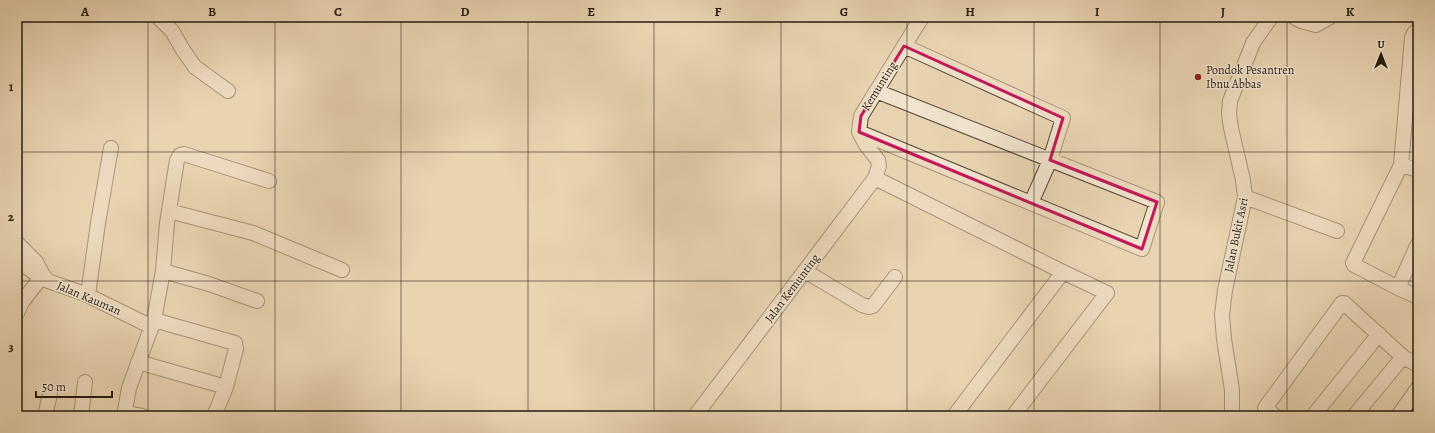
<svg xmlns="http://www.w3.org/2000/svg" width="1435" height="433" font-family="Alegreya,serif">
  <rect width="100%" height="100%" fill="#e9d4b2"/>
  <filter id="stains"><feTurbulence type="fractalNoise" baseFrequency=".005" numOctaves="4"/><feColorMatrix values="0 0 0 0 .2 0 0 0 0 .09 0 0 0 0 .02 0 0 0 .5 -.17"/></filter>
  <radialGradient id="worn" r=".72"><stop offset=".6" stop-color="#630" stop-opacity="0"/><stop offset="1" stop-color="#630" stop-opacity=".3"/></radialGradient>
  <g fill="none" stroke-linecap="round" stroke-linejoin="round">
    <g stroke="#574938" stroke-width="16">
      <path id="minor" d="M 158,17 L 172,31 L 183,50 L 195,67 L 228,91
        M 1294,17 L 1301,21 L 1316,25 L 1330,17
        M 1418,31 L 1414,33 L 1412,38 L 1401,165 L 1353,263 L 1354,265 L 1398,288 L 1418,297
        M 904,46 L 1063,118 L 1050,160 L 1031,203
        M 859,132 L 1142,249 L 1157,202 L 876,91
        M 1401,165 L 1418,170
        M 875,178 L 1063,272
        M 1245,197 L 1337,231
        M 169,211 L 253,233 L 342,270
        M 17,243 L 36,262 L 43,275 L 48,281 L 85,294 L 152,327
        M 17,262 L 28,268 L 40,277
        M 163,271 L 209,284 L 257,301
        M 805,271 L 862,305 L 869,307 L 873,306 L 895,277
        M 1398,288 L 1418,244
        M 88,295 L 98,223 L 111,148
        M 17,313 L 22,302 L 43,275
        M 154,320 L 235,343 L 236,349 L 226,387 L 214,416
        M 138,362 L 226,387
        M 125,413 L 142,416
        M 45,416 L 50,394
        M 81,416 L 85,382
        M 124,416 L 129,388 L 154,320 L 163,271 L 167,223 L 177,160 L 180,155 L 184,154 L 269,181
        M 695,416 L 875,178 L 879,166 L 878,160 L 866,145 L 859,132 L 861,116 L 922,17
        M 954,416 L 1063,272 L 1107,293 L 1013,416
        M 1232,416 L 1232,390 L 1224,339 L 1222,315 L 1225,290 L 1245,197 L 1243,180 L 1231,128 L 1229,114 L 1230,101 L 1253,43 L 1271,17
        M 1275,416 L 1265,408 L 1342,303 L 1344,303 L 1403,357 L 1418,365
        M 1313,416 L 1379,334
        M 1354,416 L 1403,357
        M 1398,416 L 1418,388"/>
    </g>
    <use href="#minor" stroke="#f1e3cd" stroke-width="14"/>
  </g>
  <path d="M0 0H1435V433H0ZM 904,46 L 1063,118 L 1050,160 L 1157,202 L 1142,249 L 859,132 L 861,116 Z" fill="#e9d4b2" fill-opacity=".55" fill-rule="evenodd"/>
  <path fill="none" stroke="#c2185b" stroke-width="3" stroke-linejoin="round" d="M 904,46 L 1063,118 L 1050,160 L 1157,202 L 1142,249 L 859,132 L 861,116 Z"/>
  <path fill="none" stroke="#261b10" stroke-width="1" stroke-opacity="0.55" d="M 148,17 L 148,416M 275,17 L 275,416M 401,17 L 401,416M 528,17 L 528,416M 654,17 L 654,416M 781,17 L 781,416M 907,17 L 907,416M 1034,17 L 1034,416M 1160,17 L 1160,416M 1287,17 L 1287,416M 17,152 L 1418,152M 17,281 L 1418,281"/>
  <circle fill="#8f2418" stroke="#f1e3cd" stroke-width="1.5" cx="1198" cy="77" r="4"/>
  <g text-anchor="middle" dominant-baseline="central" stroke-width="3" stroke-linejoin="round" paint-order="stroke">
    <g font-size="12" fill="#261b10" stroke="#f1e3cd" text-anchor="start">
      <text x="1206" y="70">Pondok Pesantren<tspan x="1206" dy="14">Ibnu Abbas</tspan></text>
    </g>
    <g font-size="12" fill="#261b10" stroke="#f1e3cd">
      <text transform="translate(879 86) rotate(-58)">Kemunting</text>
      <text transform="translate(1236 235) rotate(-78)">Jalan Bukit Asri</text>
      <text transform="translate(792 288) rotate(-53)">Jalan Kemunting</text>
      <text transform="translate(89 298) rotate(23)">Jalan Kauman</text>
    </g>
  </g>
  <rect width="1435" height="433" fill="none" stroke="#e9d4b2" stroke-width="44"/>
  <g transform="translate(1381 54)" stroke="#f1e3cd" stroke-width="3" paint-order="stroke">
  <path d="M0-3L7 15L0 10L-7 15Z" fill="#261b10"/>
  <text y="-6" font-size="11" font-weight="bold" text-anchor="middle" fill="#261b10">U</text>
  </g>
  <path d="M36 391v6h76v-6" fill="none" stroke="#261b10" stroke-width="2"/>
  <text x="42" y="391" font-size="12" fill="#261b10" stroke="#f1e3cd" stroke-width="3" paint-order="stroke">50 m</text>
  <rect x="22" y="22" width="1391" height="389" fill="none" stroke="#261b10" stroke-width="1.5"/>
  <g font-size="13" text-anchor="middle" font-weight="bold" fill="#261b10">
    <text x="85" y="16">A</text>
    <text x="212" y="16">B</text>
    <text x="338" y="16">C</text>
    <text x="465" y="16">D</text>
    <text x="591" y="16">E</text>
    <text x="718" y="16">F</text>
    <text x="844" y="16">G</text>
    <text x="970" y="16">H</text>
    <text x="1097" y="16">I</text>
    <text x="1223" y="16">J</text>
    <text x="1350" y="16">K</text>
    <text x="11" y="91">1</text>
    <text x="11" y="221">2</text>
    <text x="11" y="351">3</text>
  </g>
  <rect width="100%" height="100%" filter="url(#stains)"/>
  <rect width="100%" height="100%" fill="url(#worn)"/>
</svg>
